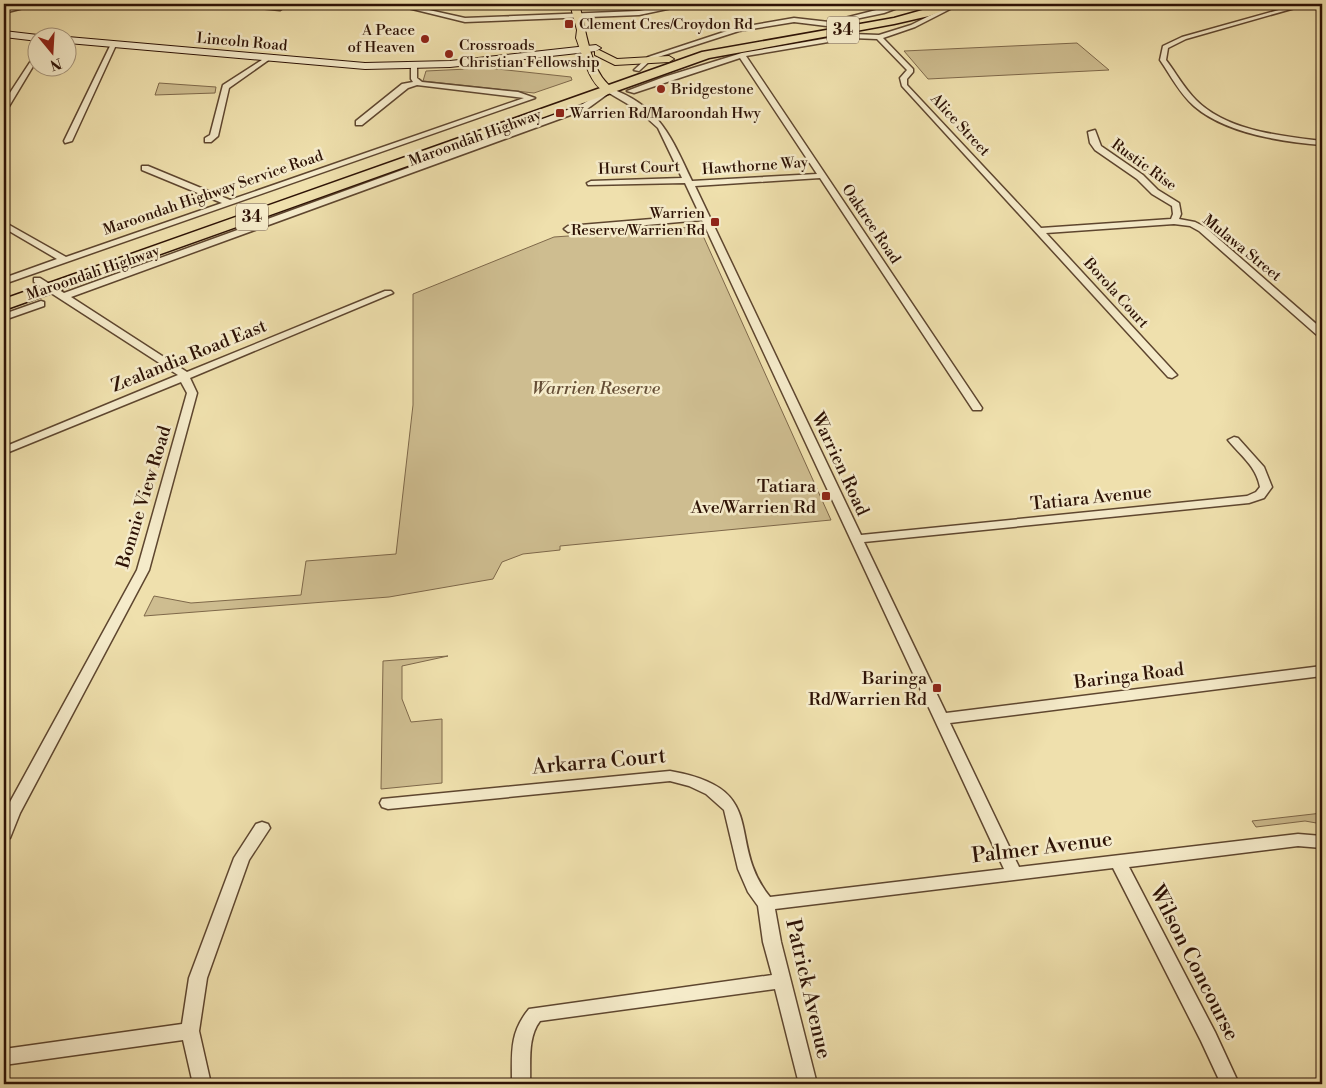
<svg xmlns="http://www.w3.org/2000/svg" width="1326" height="1088" font-family="'Libre Bodoni',serif">
  <rect width="100%" height="100%" fill="#efe0ad"/>
  <filter id="stains"><feTurbulence type="fractalNoise" baseFrequency=".004" numOctaves="4"/><feColorMatrix values="0 0 0 0 .2 0 0 0 0 .09 0 0 0 0 .02 0 0 0 .5 -.17"/></filter>
  <radialGradient id="worn" r=".72"><stop offset=".6" stop-color="#630" stop-opacity="0"/><stop offset="1" stop-color="#630" stop-opacity=".3"/></radialGradient>
  <path fill="#cebd90" stroke="#7e684a" d="M 1077,43 L 1109,70 L 928,79 L 904,51 Z
    M 488,68 L 571,77 L 572,80 L 534,93 L 423,81 L 426,71 Z
    M 159,83 L 216,87 L 215,93 L 155,95 Z
    M 695,227 L 700,229 L 831,520 L 560,546 L 560,550 L 523,554 L 502,562 L 493,579 L 389,597 L 144,616 L 154,596 L 191,603 L 301,595 L 306,561 L 396,554 L 413,405 L 413,294 L 554,237 Z
    M 448,656 L 402,666 L 402,699 L 411,722 L 442,719 L 442,783 L 381,789 L 383,661 Z
    M 1322,813 L 1322,824 L 1305,821 L 1256,827 L 1252,821 Z"/>
  <g fill="none" stroke-linecap="round" stroke-linejoin="round">
    <g stroke="#5e462f" stroke-width="3">
      <path id="street" d="M 29,4 L 39,4 L 4,13 L 4,9 Z
        M 220,4 L 246,4 L 283,8 L 280,10 Z
        M 679,4 L 691,4 L 639,15 L 465,22 L 408,8 L 411,6 L 465,18 L 639,11 Z
        M 900,4 L 908,4 L 884,13 L 836,23 L 845,25 L 843,28 L 794,22 L 739,31 L 652,59 L 639,71 L 634,70 L 648,57 L 736,28 L 794,18 L 829,22 Z
        M 953,4 L 960,4 L 915,27 L 883,38 L 913,69 L 913,72 L 907,79 L 907,85 L 1041,228 L 1171,219 L 1173,214 L 1172,206 L 1152,194 L 1137,179 L 1095,150 L 1090,143 L 1088,132 L 1095,130 L 1101,146 L 1143,175 L 1158,190 L 1179,203 L 1181,214 L 1179,219 L 1195,222 L 1205,227 L 1322,329 L 1322,337 L 1318,336 L 1199,231 L 1190,226 L 1174,224 L 1046,233 L 1177,375 L 1172,378 L 1168,377 L 902,86 L 900,78 L 907,70 L 877,39 L 852,38 L 746,56 L 982,408 L 981,410 L 973,410 L 820,178 L 695,186 L 861,535 L 1247,496 L 1256,492 L 1260,487 C 1256,466 1241,456 1228,440 L 1234,437 L 1238,438 L 1264,467 L 1272,487 L 1264,498 L 1249,503 L 864,542 L 946,713 L 1322,666 L 1322,676 L 950,723 L 1019,867 L 1298,834 L 1322,836 L 1322,848 L 1298,846 L 1129,867 L 1215,1032 L 1239,1084 L 1221,1084 L 1201,1041 L 1113,868 L 775,909 L 781,942 L 817,1084 L 799,1084 L 775,989 L 540,1021 C 527,1038 531,1063 530,1084 L 512,1084 C 512,1054 509,1033 529,1009 L 772,975 L 763,942 L 758,906 L 748,892 L 738,869 L 724,810 L 706,794 L 689,786 L 670,781 L 388,809 L 382,807 L 380,803 L 382,799 L 670,771 C 773,789 724,840 770,897 L 1004,869 L 702,220 L 568,232 L 564,229 L 568,226 L 700,215 L 685,183 L 588,185 L 587,183 L 591,181 L 682,178 L 658,128 L 638,110 L 609,93 L 587,109 L 71,297 L 187,372 L 385,291 L 391,291 L 393,293 L 190,378 L 197,393 L 149,570 L 20,813 L 10,838 L 4,840 L 4,813 L 137,570 L 187,393 L 181,382 L 4,454 L 4,447 L 178,375 L 34,282 L 34,278 L 40,278 L 64,293 L 581,105 L 609,88 C 660,106 671,137 692,181 L 817,174 L 740,58 L 634,93 L 627,91 L 664,77 L 742,53 L 852,34 L 879,35 L 911,25 Z
        M 1300,4 L 1309,4 L 1186,39 L 1168,48 L 1166,60 C 1176,73 1184,88 1196,100 C 1227,131 1281,136 1322,141 L 1322,145 C 1283,142 1225,133 1194,106 C 1180,94 1171,76 1160,60 L 1163,46 L 1182,37 Z
        M 111,44 L 116,45 L 72,141 L 65,143 L 64,141 Z
        M 38,50 L 38,58 L 8,108 L 4,110 L 4,102 Z
        M 265,58 L 270,59 L 229,88 L 218,136 L 211,142 L 205,142 L 205,138 L 210,135 L 223,85 Z
        M 414,64 L 417,66 L 417,78 L 422,82 L 518,92 L 535,98 L 4,284 L 4,278 L 57,259 L 4,228 L 4,222 L 66,257 L 222,203 L 142,170 L 142,166 L 148,166 L 230,200 L 524,98 L 417,85 L 408,88 L 362,125 L 356,125 L 356,121 L 402,84 L 413,82 L 411,79 L 411,66 Z
        M 41,301 L 44,302 L 44,306 L 4,320 L 4,314 Z
        M 262,822 L 268,824 L 270,828 L 249,860 L 207,978 L 199,1031 L 211,1084 L 193,1084 L 183,1040 L 4,1065 L 4,1049 L 182,1024 L 189,978 L 234,858 L 256,824 Z"/>
    </g>
    <g stroke="#2d1205" stroke-width="2">
      <path id="secondary" d="M 4,31 L 38,35 L 42,38 L 38,38 L 38,41 L 4,37 Z
        M 68,37 L 365,63 L 450,61 L 596,45 L 601,48 L 596,51 L 450,67 L 365,69 L 68,43 Z"/>
    </g>
    <g stroke="#2d1205" stroke-width="2">
      <path id="primary" d="M 570,4 L 579,4 C 586,28 590,74 613,88 L 613,92 C 592,97 582,53 576,38 L 577,30 Z
        M 599,50 L 617,59 L 669,56 L 674,59 L 669,62 L 615,65 L 595,55 L 595,51 Z"/>
    </g>
    <g stroke="#2d1205" stroke-width="3">
      <path id="highway" d="M 944,4 L 960,4 L 929,16 L 894,24 L 709,58 L 4,310 L 4,299 L 702,52 L 894,18 Z"/>
    </g>
    <use href="#street" fill="#f5ebca" fill-rule="evenodd"/>
    <use href="#secondary" fill="#f5ebca" fill-rule="evenodd"/>
    <use href="#primary" fill="#efe0ad" fill-rule="evenodd"/>
    <use href="#highway" fill="#efe0ad" fill-rule="evenodd"/>
  </g>
  <g fill="#8f2418" stroke="#f5ebca" stroke-width="2">
    <rect x="564" y="19" width="10" height="10" rx="2.5"/>
    <circle cx="425" cy="39" r="5"/>
    <circle cx="449" cy="54" r="5"/>
    <circle cx="661" cy="89" r="5"/>
    <rect x="555" y="108" width="10" height="10" rx="2.5"/>
    <rect x="710" y="217" width="10" height="10" rx="2.5"/>
    <rect x="821" y="491" width="10" height="10" rx="2.5"/>
    <rect x="932" y="683" width="10" height="10" rx="2.5"/>
  </g>
  <g text-anchor="middle" dominant-baseline="central" stroke-width="5" stroke-linejoin="round" paint-order="stroke">
    <g font-size="15" fill="#2d1205" stroke="#f5ebca" text-anchor="start">
      <text x="579" y="24">Clement Cres/Croydon Rd</text>
      <text x="415" y="30" text-anchor="end">A Peace<tspan x="415" dy="17">of Heaven</tspan></text>
      <text x="459" y="45">Crossroads<tspan x="459" dy="17">Christian Fellowship</tspan></text>
      <text x="671" y="89">Bridgestone</text>
      <text x="570" y="113">Warrien Rd/Maroondah Hwy</text>
      <text x="705" y="213" text-anchor="end">Warrien<tspan x="705" dy="17">Reserve/Warrien Rd</tspan></text>
    </g>
    <g font-size="15" fill="#2d1205" stroke="#f5ebca">
      <text transform="translate(242 42) rotate(5)">Lincoln Road</text>
      <text transform="translate(960 125) rotate(47)">Alice Street</text>
      <text transform="translate(475 138) rotate(-20)">Maroondah Highway</text>
      <text transform="translate(1144 165) rotate(36)">Rustic Rise</text>
      <text transform="translate(755 166) rotate(-4)">Hawthorne Way</text>
      <text transform="translate(639 168) rotate(-2)">Hurst Court</text>
      <text transform="translate(213 193) rotate(-19)">Maroondah Highway Service Road</text>
      <text transform="translate(871 224) rotate(56)">Oaktree Road</text>
      <text transform="translate(1242 248) rotate(39)">Mulawa Street</text>
      <text transform="translate(93 273) rotate(-19)">Maroondah Highway</text>
      <text transform="translate(1116 293) rotate(48)">Borola Court</text>
    </g>
    <g fill="#f5ebca" stroke="#695340" stroke-width="1">
      <rect x="827" y="16.5" width="32" height="27" rx="4"/>
      <rect x="236" y="203.5" width="32" height="27" rx="4"/>
    </g>
    <g font-size="16" font-weight="bold" fill="#2d1205">
      <text x="843" y="30">34</text>
      <text x="252" y="217">34</text>
    </g>
    <g font-size="18" fill="#2d1205" stroke="#f5ebca">
      <text transform="translate(189 356) rotate(-22)">Zealandia Road East</text>
      <text transform="translate(840 464) rotate(65)">Warrien Road</text>
      <text transform="translate(144 497) rotate(-73)">Bonnie View Road</text>
      <text transform="translate(1091 498) rotate(-6)">Tatiara Avenue</text>
      <text transform="translate(1129 676) rotate(-7)">Baringa Road</text>
    </g>
    <g font-size="18" font-style="italic" fill="#654e36" stroke="#f5ebca">
      <text x="596" y="388">Warrien Reserve</text>
    </g>
    <g font-size="18" fill="#2d1205" stroke="#f5ebca" text-anchor="end">
      <text x="816" y="486">Tatiara<tspan x="816" dy="21">Ave/Warrien Rd</tspan></text>
      <text x="927" y="678">Baringa<tspan x="927" dy="21">Rd/Warrien Rd</tspan></text>
    </g>
    <g font-size="21" fill="#2d1205" stroke="#f5ebca">
      <text transform="translate(599 762) rotate(-5)">Arkarra Court</text>
      <text transform="translate(1042 848) rotate(-7)">Palmer Avenue</text>
      <text transform="translate(1194 963) rotate(63)">Wilson Concourse</text>
      <text transform="translate(808 989) rotate(77)">Patrick Avenue</text>
    </g>
  </g>
  <rect width="1326" height="1088" fill="none" stroke="#efe0ad" stroke-width="20"/>
  <rect x="5" y="5" width="1316" height="1078" fill="none" stroke="#2d1205" stroke-width="2.5"/>
  <rect x="10" y="10" width="1306" height="1068" fill="none" stroke="#2d1205"/>
  <g transform="translate(52 52) rotate(162)"><circle r="24" fill="#f5ebca" stroke="#a5947b"/>
  <path d="M0-4L9 19L0 12L-9 19Z" fill="#8f2418"/>
  <text y="-8" font-size="14" font-weight="bold" text-anchor="middle" fill="#2d1205">N</text>
  </g>
  <rect width="100%" height="100%" filter="url(#stains)"/>
  <rect width="100%" height="100%" fill="url(#worn)"/>
</svg>
